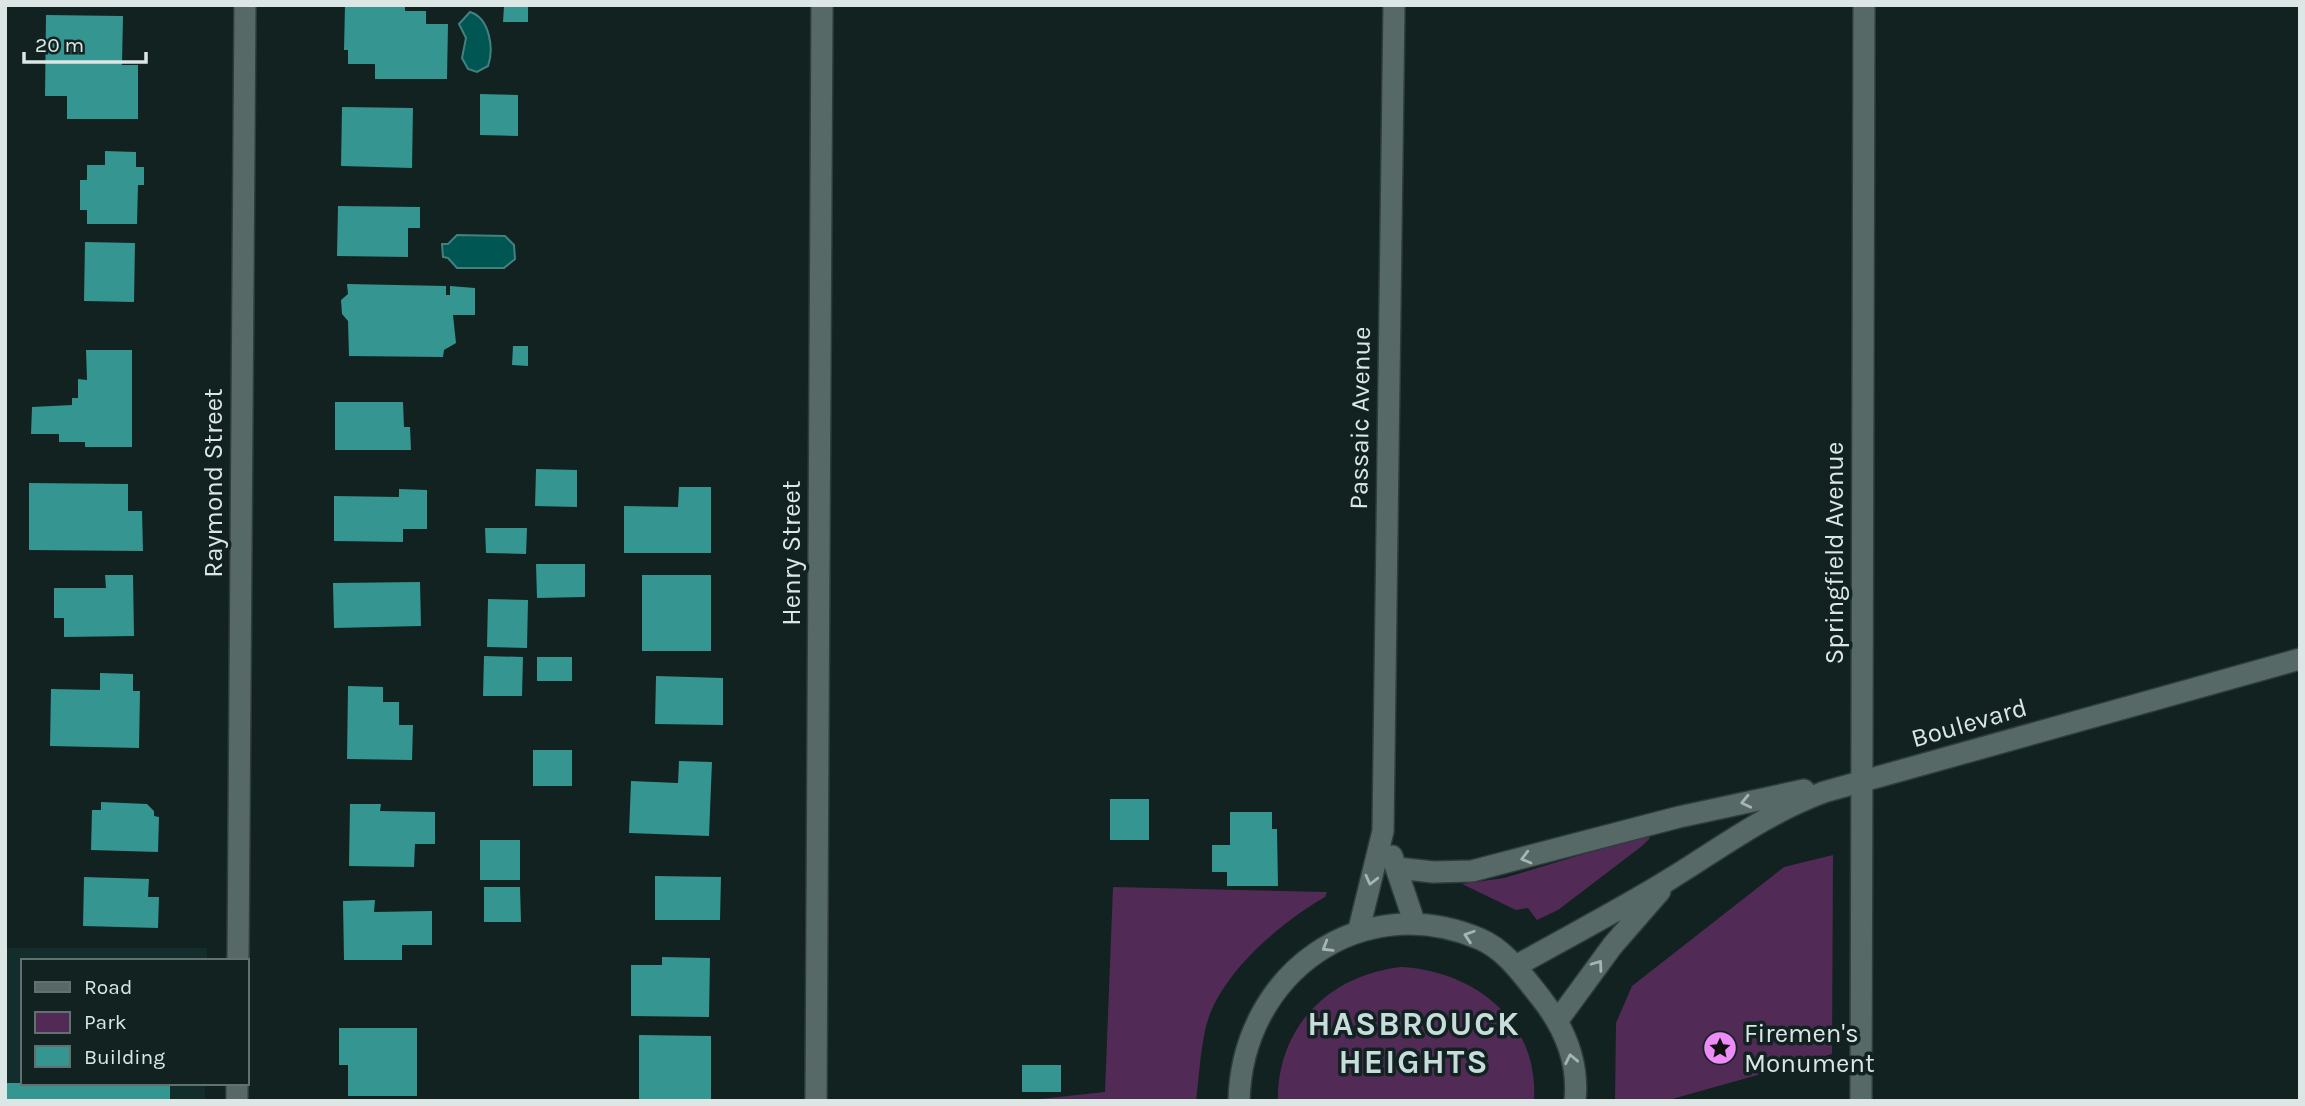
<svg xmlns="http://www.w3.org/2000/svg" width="2305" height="1106" font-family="Karla,sans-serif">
  <rect width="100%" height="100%" fill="#112221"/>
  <path fill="#122d2b" d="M 5,948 L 207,948 L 207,961 L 23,961 L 23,1083 L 205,1083 L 205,1101 L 5,1101 Z"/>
  <path fill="#512b56" d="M 1647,835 L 1650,838 L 1642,846 L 1558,910 L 1537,920 L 1528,908 L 1516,910 L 1462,884 L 1504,878 Z
    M 1833,855 L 1832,1054 L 1665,1101 L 1615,1101 L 1616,1023 L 1632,986 L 1784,867 Z
    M 1113,887 L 1327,892 L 1325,897 C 1280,923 1216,976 1205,1031 C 1200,1054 1199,1078 1196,1101 L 1021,1101 L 1105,1092 Z
    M 1401,967 C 1475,971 1539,1021 1534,1101 L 1278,1101 C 1277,1027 1329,975 1401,967 Z"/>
  <path fill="#005652" stroke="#42817e" stroke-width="2" d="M 470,12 C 490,18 494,49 488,66 L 477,72 L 468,69 L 462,58 L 466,38 L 459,24 Z
    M 457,235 L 505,236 L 514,245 L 515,259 L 504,268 L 457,268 L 448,258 L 443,257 L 442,244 L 448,244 Z"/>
  <path fill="#359590" d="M 345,5 L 405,5 L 405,11 L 426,11 L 426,24 L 448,24 L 447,79 L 375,79 L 375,64 L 348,64 L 348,50 L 344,50 Z
    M 504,6 L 528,7 L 528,22 L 503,22 Z
    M 46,15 L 123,16 L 122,65 L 138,65 L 138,119 L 67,119 L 67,96 L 45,96 Z
    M 480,94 L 518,95 L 518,136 L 480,135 Z
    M 342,107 L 413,108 L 412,168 L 341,166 Z
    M 105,151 L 136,152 L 136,167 L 144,167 L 144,185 L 138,185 L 137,224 L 87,224 L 87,210 L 80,210 L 80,180 L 87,180 L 87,165 L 105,165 Z
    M 338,206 L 420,207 L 420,228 L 408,228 L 408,257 L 337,256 Z
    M 85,242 L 135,243 L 134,302 L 84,301 Z
    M 347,284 L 446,286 L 446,295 L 450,295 L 450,286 L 475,288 L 475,315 L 453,315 L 456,343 L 444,350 L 443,357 L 349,356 L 348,321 L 342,314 L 341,300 L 348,294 Z
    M 513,346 L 528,346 L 528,366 L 512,365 Z
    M 86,350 L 132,350 L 132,447 L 85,447 L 85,442 L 59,442 L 59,434 L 31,434 L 32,407 L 72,405 L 72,398 L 78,398 L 78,379 L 87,380 Z
    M 335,402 L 403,402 L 404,427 L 410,427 L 411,450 L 335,450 Z
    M 536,469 L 577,470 L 577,507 L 535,506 Z
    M 29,483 L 128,484 L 128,511 L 142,511 L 143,551 L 29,550 Z
    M 679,487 L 711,487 L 711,553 L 624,553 L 624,506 L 678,507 Z
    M 399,489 L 427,490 L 427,529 L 403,529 L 403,542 L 334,541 L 334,496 L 399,497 Z
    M 485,528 L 527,528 L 526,554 L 486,553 Z
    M 536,564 L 585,564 L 585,597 L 537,598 Z
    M 105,575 L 133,575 L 134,636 L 64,637 L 64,618 L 54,618 L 54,588 L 106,588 Z
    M 642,575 L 711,575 L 711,651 L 642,651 Z
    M 420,582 L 421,626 L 334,628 L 333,583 Z
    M 488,599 L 528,600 L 527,648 L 487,647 Z
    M 484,656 L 523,657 L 522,696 L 483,696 Z
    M 537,657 L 572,657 L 572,681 L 537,681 Z
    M 100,673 L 133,674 L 133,691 L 140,691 L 139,748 L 50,746 L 51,689 L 100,690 Z
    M 656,676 L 723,678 L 723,725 L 655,724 Z
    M 348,686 L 383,687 L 383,702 L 399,702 L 399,725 L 413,725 L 412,760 L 347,759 Z
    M 533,750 L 572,750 L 572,786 L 533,786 Z
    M 679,761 L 712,762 L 709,836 L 629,833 L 631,781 L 678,783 Z
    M 1110,799 L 1149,799 L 1149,840 L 1110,840 Z
    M 101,802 L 147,804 L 154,811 L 154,816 L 159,817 L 158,852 L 91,850 L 92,810 L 101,810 Z
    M 350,804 L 381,804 L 380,811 L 435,812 L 435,844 L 415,844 L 414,867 L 349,866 Z
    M 1230,812 L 1272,812 L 1272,829 L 1277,829 L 1278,886 L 1227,886 L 1227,872 L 1212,872 L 1212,845 L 1230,845 Z
    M 480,840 L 520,840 L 520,880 L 480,880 Z
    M 655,876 L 721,877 L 720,920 L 655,920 Z
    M 84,877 L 149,879 L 148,897 L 159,897 L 158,928 L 83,926 Z
    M 484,887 L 520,887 L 521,922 L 484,922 Z
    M 375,900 L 374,912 L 432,911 L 432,945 L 402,945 L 402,960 L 344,960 L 343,901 Z
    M 662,957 L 710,958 L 709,1017 L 631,1016 L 631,965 L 662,965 Z
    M 339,1028 L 417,1028 L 417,1096 L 348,1096 L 348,1065 L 339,1065 Z
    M 639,1035 L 711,1036 L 711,1101 L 639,1101 Z
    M 1022,1065 L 1061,1065 L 1061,1092 L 1022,1092 Z
    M 5,1083 L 170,1083 L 170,1101 L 5,1101 Z"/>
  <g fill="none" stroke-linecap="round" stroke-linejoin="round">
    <g stroke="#303c3b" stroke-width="24">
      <path id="minor" d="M 238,961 L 245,5
        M 237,1101 L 237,1083
        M 816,1101 L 822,5
        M 1861,1101 L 1864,5"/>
    </g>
    <g stroke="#303c3b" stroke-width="24">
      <path id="tertiary" d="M 1392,856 L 1415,924
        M 1397,868 L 1433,872 L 1472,871 L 1679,817 L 1804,790
        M 1359,929 L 1383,831 L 1394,5
        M 1516,966 C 1567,937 1620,910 1670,879 C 1722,847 1765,814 1824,792 L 2300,659
        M 1558,1020 L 1613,945 L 1660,891
        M 1239,1101 C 1242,974 1360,888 1480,939 C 1506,950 1524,977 1541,998 C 1564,1027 1579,1062 1575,1101"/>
    </g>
    <use href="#minor" stroke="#566967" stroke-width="21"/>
    <use href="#tertiary" stroke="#566967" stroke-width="21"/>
  </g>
  <defs><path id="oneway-chevron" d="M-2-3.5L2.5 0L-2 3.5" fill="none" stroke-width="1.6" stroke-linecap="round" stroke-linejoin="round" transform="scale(1.75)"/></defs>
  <g stroke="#a6b4b3">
    <use href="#oneway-chevron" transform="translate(1746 802) rotate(167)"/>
    <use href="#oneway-chevron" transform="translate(1526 858) rotate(165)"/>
    <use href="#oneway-chevron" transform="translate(1371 880) rotate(104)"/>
    <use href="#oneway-chevron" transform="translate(1469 936) rotate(-162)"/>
    <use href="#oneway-chevron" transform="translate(1327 947) rotate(149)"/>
    <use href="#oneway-chevron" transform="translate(1598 965) rotate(-54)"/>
    <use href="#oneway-chevron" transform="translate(1571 1059) rotate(-102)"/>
  </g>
  <defs>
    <g id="sight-disc" transform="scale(1.75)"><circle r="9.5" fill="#ed8cf9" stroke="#112221"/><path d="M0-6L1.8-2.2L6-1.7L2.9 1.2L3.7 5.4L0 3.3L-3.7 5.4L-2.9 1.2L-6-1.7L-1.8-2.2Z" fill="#111"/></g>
  </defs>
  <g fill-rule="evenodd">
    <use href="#sight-disc" x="1720" y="1048"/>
  </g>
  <g text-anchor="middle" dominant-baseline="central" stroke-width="7" stroke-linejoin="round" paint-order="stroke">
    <g font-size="26" fill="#dbe6e5" stroke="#112221">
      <text transform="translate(1360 418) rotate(-89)">Passaic Avenue</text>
      <text transform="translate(213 483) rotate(-90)">Raymond Street</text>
      <text transform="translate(791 553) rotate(-90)">Henry Street</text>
      <text transform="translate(1834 553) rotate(-90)">Springfield Avenue</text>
      <text transform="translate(1969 723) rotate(-16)">Boulevard</text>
    </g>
    <g font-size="26" fill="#dbe6e5" stroke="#112221" text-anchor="start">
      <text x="1744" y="1033">Firemen's<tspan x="1744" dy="30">Monument</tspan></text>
    </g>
    <g font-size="33" font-weight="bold" letter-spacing="2" fill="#c8dddb" stroke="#112221">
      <text x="1414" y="1024">HASBROUCK<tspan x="1414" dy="38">HEIGHTS</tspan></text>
    </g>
  </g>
  <rect width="2305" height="1106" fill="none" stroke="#dbe6e5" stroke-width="14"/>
  <rect x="21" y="959" width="228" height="126" fill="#112221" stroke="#62706f" stroke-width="2"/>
  <rect x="35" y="982" width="35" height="10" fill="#566967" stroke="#62706f" stroke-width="2"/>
  <text x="84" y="994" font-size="21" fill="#dbe6e5">Road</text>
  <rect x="35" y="1012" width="35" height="21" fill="#512b56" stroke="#62706f" stroke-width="2"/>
  <text x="84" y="1029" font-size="21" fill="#dbe6e5">Park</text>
  <rect x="35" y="1046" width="35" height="21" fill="#359590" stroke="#62706f" stroke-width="2"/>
  <text x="84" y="1064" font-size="21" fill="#dbe6e5">Building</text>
  <path d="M24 52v10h122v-10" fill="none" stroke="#dbe6e5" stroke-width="3.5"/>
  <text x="35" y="52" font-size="21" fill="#dbe6e5" stroke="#112221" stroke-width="5" paint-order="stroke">20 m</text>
</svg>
